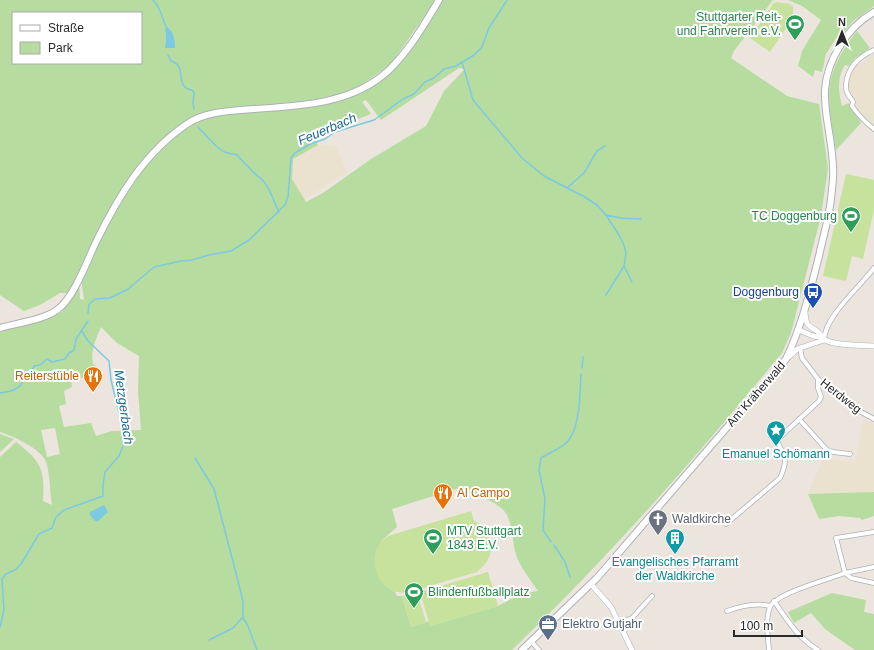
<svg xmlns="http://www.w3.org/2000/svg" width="874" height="650" font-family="Helvetica,sans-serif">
  <rect width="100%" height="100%" fill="#ebe5de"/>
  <path fill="#ebe1cf" d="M 874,55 L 874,125 L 862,115 L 857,109 L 849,93 L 848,87 L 849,81 L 853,69 L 855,65 L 859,65 L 870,56 Z
    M 318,145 L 324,145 L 336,146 L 347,172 L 304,200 L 292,179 L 293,159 Z
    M 864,419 L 874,424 L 874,492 L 808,494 L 825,454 L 828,458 L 836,460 L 855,462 Z"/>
  <path fill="#b6dca0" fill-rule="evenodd" d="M 0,0 L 436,0 L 391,64 L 360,86 L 334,96 L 294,103 L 204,113 L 146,157 L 105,221 L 68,293 L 60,293 L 40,305 L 24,311 L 0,295 ZM 13,13 L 141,13 L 141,63 L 13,63 ZM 167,27 L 175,48 L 165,48 L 166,37 L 165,29 Z
    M 442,0 L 773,0 L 734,51 L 731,58 L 787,96 L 819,104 L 828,168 L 821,216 L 791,333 L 782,353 C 697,456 609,557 512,650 L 0,650 L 0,457 L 16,442 C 41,461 45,469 43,501 L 52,505 C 50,494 50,472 46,462 C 42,449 13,436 0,432 L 0,331 L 39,321 L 62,312 L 79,283 L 80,299 L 84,300 L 81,278 L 109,223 L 129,188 L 150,159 L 170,141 L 193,123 L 206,118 L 220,115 L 289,108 L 334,101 L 355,95 L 363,92 L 381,79 L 427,25 ZM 459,68 L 465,69 L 444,91 L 426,126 L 371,159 L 323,193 L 306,202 L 292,179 L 293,159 L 318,145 L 314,136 L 371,114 L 362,102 L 366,100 L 381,120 ZM 101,327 L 117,343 L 139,356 L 138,391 L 141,430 L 112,431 L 96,436 L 91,423 L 64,427 L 59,406 L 66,404 L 64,391 L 72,387 L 71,380 L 100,374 L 96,366 L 93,364 C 90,351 96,339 101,327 ZM 55,428 L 60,454 L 47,457 L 41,430 ZM 462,487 C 474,493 497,502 505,512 C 513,522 512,547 518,560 C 523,570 531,581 538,591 L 523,593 L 498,606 L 430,626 L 429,621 L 411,627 L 402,596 L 397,596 L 395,592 L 386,586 L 381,541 L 397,527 L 392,509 Z
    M 788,0 L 874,0 L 874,6 L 853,21 L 838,39 L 836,38 L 826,54 L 822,72 L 815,70 L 813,77 L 798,66 L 802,51 L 821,20 L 802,6 Z
    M 857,31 L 870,48 L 855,58 L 849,66 L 845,65 C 837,78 838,91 842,106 L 849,103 L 861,123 L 836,150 C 827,97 821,77 857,31 Z
    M 0,434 L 14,439 L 0,452 Z
    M 874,492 L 874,516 L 862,520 L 860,518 L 839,516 L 819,519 L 808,494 Z
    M 832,593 L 866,600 L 864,612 L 874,614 L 874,650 L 855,650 L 825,629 L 811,613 L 794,623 L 788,612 Z"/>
  <path fill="#c6e29d" d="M 776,2 L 790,4 L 793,7 C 796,18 776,42 770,52 L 750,38 L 773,4 Z
    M 846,174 L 874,180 L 874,210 L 863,259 L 852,256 L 846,281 L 823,276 Z
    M 471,511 L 474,521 C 488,526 495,543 489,557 C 486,564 482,567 477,572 L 406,593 C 403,592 399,592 396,592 C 376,586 368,558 381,542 C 382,540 386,538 388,536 Z
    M 488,572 L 498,606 L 430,626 L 420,592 Z
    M 417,592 L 426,622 L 411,627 L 402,596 Z"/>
  <path fill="#7cc9e2" d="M 167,27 C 174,32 175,40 175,48 L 165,48 L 166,37 L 165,29 Z
    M 104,505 L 108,512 L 98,521 L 95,521 L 90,515 L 90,512 Z"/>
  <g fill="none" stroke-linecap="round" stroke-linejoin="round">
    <path stroke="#7cc9e2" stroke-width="1.5" d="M 153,0 C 160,6 163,20 167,29
      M 168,55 L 171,61 C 188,66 174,88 192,90 L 194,93 L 193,103 L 194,109
      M 462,62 L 473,100 L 522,158 L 544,176 L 583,196 L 597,205 L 606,215 L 619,235 L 624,245 L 626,253 L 625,260 L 624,266 L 606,295
      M 198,127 L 216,146 L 224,152 L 237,155 L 256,175 C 268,181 273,200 279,212
      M 567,188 L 584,173 L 597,151 L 605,146
      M 606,215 L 621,218 L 641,219
      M 624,266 L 632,282
      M 88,313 L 89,304 L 95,299 L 110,298 L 128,289 L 154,267 L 181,261 L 192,260 L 209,255 L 231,251 L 249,240 L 285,205 L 288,197 L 291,158 L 295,153 L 310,144 L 325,139 L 335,132 L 374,120 L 403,99 L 414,94 L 425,82 L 434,78 L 444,69 L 456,66 L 474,55 L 482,47 L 489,28 L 507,0
      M 582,368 L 583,357
      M 0,393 C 8,392 17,391 22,383 C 24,380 24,377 26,374 C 30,370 33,371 34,366 L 40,365 L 47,359 L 52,362 L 65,359 L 69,353 L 74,350 L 76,339 L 88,321
      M 195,458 L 214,489 L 237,577 L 243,602 L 243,618 L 248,626 L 257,650
      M 551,542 L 543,530 L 545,499 L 539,470 L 541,458 C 550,452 561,449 568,441 C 580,428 580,392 581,374
      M 554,545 L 565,562 L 570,577
      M 0,627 L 4,610 L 2,579 L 6,574 L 15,570 L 21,564 L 39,534 L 52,528 L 56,517 L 64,510 L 103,496 L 103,485 L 105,472 L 119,456 L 123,446 L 121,421 L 111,380 L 109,361 L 88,341 L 82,331
      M 209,640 L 233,628 L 242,618"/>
    <g stroke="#aeb0b9" stroke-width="5.5">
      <path id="minor" d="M 874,50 C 859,56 847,68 846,85 C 846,88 846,92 848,94 C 849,97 852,99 853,102 L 852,106 C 858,115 865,122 874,129
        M 824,340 C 825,316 859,288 874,268
        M 800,348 L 802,358 L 818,379 L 831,391 L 852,407 L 874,419
        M 799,419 L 827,450 L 833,452 L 850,454
        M 726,524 L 780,478 C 784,469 787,461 783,452 C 780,448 778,444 778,439 L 819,401 L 821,397 L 818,388 L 818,379
        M 874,532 L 836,538 L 845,573 L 874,567
        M 774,601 C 787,620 798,638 818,650
        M 727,611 C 741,606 756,602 770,606
        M 619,623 L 632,618 L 652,596
        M 531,641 L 539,650
        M 769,650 C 768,637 765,620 770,607 C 776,593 830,579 845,573 L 851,578 L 874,583"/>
    </g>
    <g stroke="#aeb0b9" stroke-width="6">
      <path id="tertiary" d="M 805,312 C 806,325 807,325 817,331 C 821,333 821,338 825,340 C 837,346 860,345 874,346
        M 799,330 L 813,336 L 821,337
        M 787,358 L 791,355 L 797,349 L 824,340
        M 591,584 L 611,607 L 632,650"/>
    </g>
    <g stroke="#aeb0b9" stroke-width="8">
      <path id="secondary" d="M 0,328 C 17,323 43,320 57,310 C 74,298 87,261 96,242 C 118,197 144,153 187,124 C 206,111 232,111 254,109 C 300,106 352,104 388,71 C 409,51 424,25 439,0
        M 522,650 L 597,578 L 786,359 C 802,326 810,291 819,256 C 823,237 829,218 831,199 C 832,188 834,177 833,166 C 831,119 812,91 840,46 C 848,32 860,20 874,12"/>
    </g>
    <use href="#minor" stroke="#fff" stroke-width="4"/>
    <use href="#tertiary" stroke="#fff" stroke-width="5"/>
    <use href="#secondary" stroke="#fff" stroke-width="6"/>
  </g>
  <defs>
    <g id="stadium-pin" transform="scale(1)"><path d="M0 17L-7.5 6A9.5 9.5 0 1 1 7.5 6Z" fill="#2e9e5b" stroke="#fff"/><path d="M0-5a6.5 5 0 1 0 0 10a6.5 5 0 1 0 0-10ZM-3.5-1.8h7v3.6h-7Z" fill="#fff"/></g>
    <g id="bus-pin" transform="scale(1)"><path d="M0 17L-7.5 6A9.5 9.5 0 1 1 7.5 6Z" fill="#1a4fb4" stroke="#fff"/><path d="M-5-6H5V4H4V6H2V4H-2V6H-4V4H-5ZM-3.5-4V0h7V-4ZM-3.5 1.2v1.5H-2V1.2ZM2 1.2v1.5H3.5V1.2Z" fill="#fff"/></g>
    <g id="restaurant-pin" transform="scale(1)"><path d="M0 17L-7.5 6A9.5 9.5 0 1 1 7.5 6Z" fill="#e8710a" stroke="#fff"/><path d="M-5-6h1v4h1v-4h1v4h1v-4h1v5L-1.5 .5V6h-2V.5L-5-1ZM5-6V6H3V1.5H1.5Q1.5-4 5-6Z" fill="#fff"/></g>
    <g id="sight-pin" transform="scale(1)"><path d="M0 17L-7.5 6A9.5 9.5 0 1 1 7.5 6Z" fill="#0f9aa8" stroke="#fff"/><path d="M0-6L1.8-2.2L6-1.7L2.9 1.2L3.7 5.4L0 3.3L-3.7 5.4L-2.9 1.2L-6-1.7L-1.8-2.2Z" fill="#fff"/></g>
    <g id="church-pin" transform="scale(1)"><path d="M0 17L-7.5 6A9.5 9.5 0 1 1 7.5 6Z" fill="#6b7280" stroke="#fff"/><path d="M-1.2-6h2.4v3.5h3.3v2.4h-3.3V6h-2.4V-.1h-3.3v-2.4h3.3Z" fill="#fff"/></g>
    <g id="building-pin" transform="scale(1)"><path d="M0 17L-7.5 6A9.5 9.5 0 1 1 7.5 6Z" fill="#0f9aa8" stroke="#fff"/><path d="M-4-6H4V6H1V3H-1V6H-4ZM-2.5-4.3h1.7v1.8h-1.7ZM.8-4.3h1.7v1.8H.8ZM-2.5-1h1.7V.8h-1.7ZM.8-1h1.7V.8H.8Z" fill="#fff"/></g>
    <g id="office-pin" transform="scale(1)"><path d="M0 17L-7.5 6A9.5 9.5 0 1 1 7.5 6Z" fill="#5c6f8a" stroke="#fff"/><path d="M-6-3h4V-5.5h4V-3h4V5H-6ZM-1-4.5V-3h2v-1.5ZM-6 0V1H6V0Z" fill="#fff"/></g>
  </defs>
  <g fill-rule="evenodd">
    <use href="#stadium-pin" x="795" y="24"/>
    <use href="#stadium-pin" x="851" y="216"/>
    <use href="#bus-pin" x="813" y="292"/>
    <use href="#restaurant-pin" x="93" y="376"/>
    <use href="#sight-pin" x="776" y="430"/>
    <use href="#restaurant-pin" x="443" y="493"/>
    <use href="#church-pin" x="658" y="519"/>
    <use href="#stadium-pin" x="433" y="538"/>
    <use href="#building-pin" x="675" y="538"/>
    <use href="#stadium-pin" x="414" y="592"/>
    <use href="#office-pin" x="548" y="624"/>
  </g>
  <g text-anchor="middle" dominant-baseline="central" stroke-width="4" stroke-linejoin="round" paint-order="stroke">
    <g font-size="12" fill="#27864d" stroke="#fff" text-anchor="end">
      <text x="781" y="17">Stuttgarter Reit-<tspan x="781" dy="14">und Fahrverein e.V.</tspan></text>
      <text x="837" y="216">TC Doggenburg</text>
      <text x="447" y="531" text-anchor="start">MTV Stuttgart<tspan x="447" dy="14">1843 E.V.</tspan></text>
      <text x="428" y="592" text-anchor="start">Blindenfußballplatz</text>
    </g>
    <g font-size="12" fill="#164399" stroke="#fff" text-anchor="end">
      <text x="799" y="292">Doggenburg</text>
    </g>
    <g font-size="12" fill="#c56008" stroke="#fff" text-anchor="end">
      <text x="79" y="376">Reiterstüble</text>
      <text x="457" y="493" text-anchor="start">Al Campo</text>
    </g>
    <g font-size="12" fill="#2a2a2a" stroke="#fff">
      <text transform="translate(756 394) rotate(-49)">Am Kräherwald</text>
      <text transform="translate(841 396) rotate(38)">Herdweg</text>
    </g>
    <g font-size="12" fill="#0d838f" stroke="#fff">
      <text x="776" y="454">Emanuel Schömann</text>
      <text x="675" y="562">Evangelisches Pfarramt<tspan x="675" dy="14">der Waldkirche</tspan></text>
    </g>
    <g font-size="12" fill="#5b616d" stroke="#fff" text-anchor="start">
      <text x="672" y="519">Waldkirche</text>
    </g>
    <g font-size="12" fill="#4e5e75" stroke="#fff" text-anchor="start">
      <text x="562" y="624">Elektro Gutjahr</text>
    </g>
    <g font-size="13" font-style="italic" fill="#1b698d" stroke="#fff">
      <text transform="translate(327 129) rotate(-23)">Feuerbach</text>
      <text transform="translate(124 407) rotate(82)">Metzgerbach</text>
    </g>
  </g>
  <rect x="12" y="12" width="130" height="52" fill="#ffffff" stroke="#aaaaaa"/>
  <rect x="20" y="25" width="20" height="6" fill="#ffffff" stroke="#aaaaaa"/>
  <text x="48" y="32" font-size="12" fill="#2a2a2a">Straße</text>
  <rect x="20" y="42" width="20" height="12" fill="#b6dca0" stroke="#aaaaaa"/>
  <text x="48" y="52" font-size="12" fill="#2a2a2a">Park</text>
  <g transform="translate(842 32)" stroke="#ffffff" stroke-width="3" paint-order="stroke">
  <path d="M0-3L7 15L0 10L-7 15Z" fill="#2a2a2a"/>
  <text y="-6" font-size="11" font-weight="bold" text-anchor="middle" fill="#2a2a2a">N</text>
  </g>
  <path d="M734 630v6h68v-6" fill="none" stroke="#2a2a2a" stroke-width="2"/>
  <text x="740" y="630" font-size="12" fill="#2a2a2a" stroke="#ffffff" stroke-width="3" paint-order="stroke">100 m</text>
</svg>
